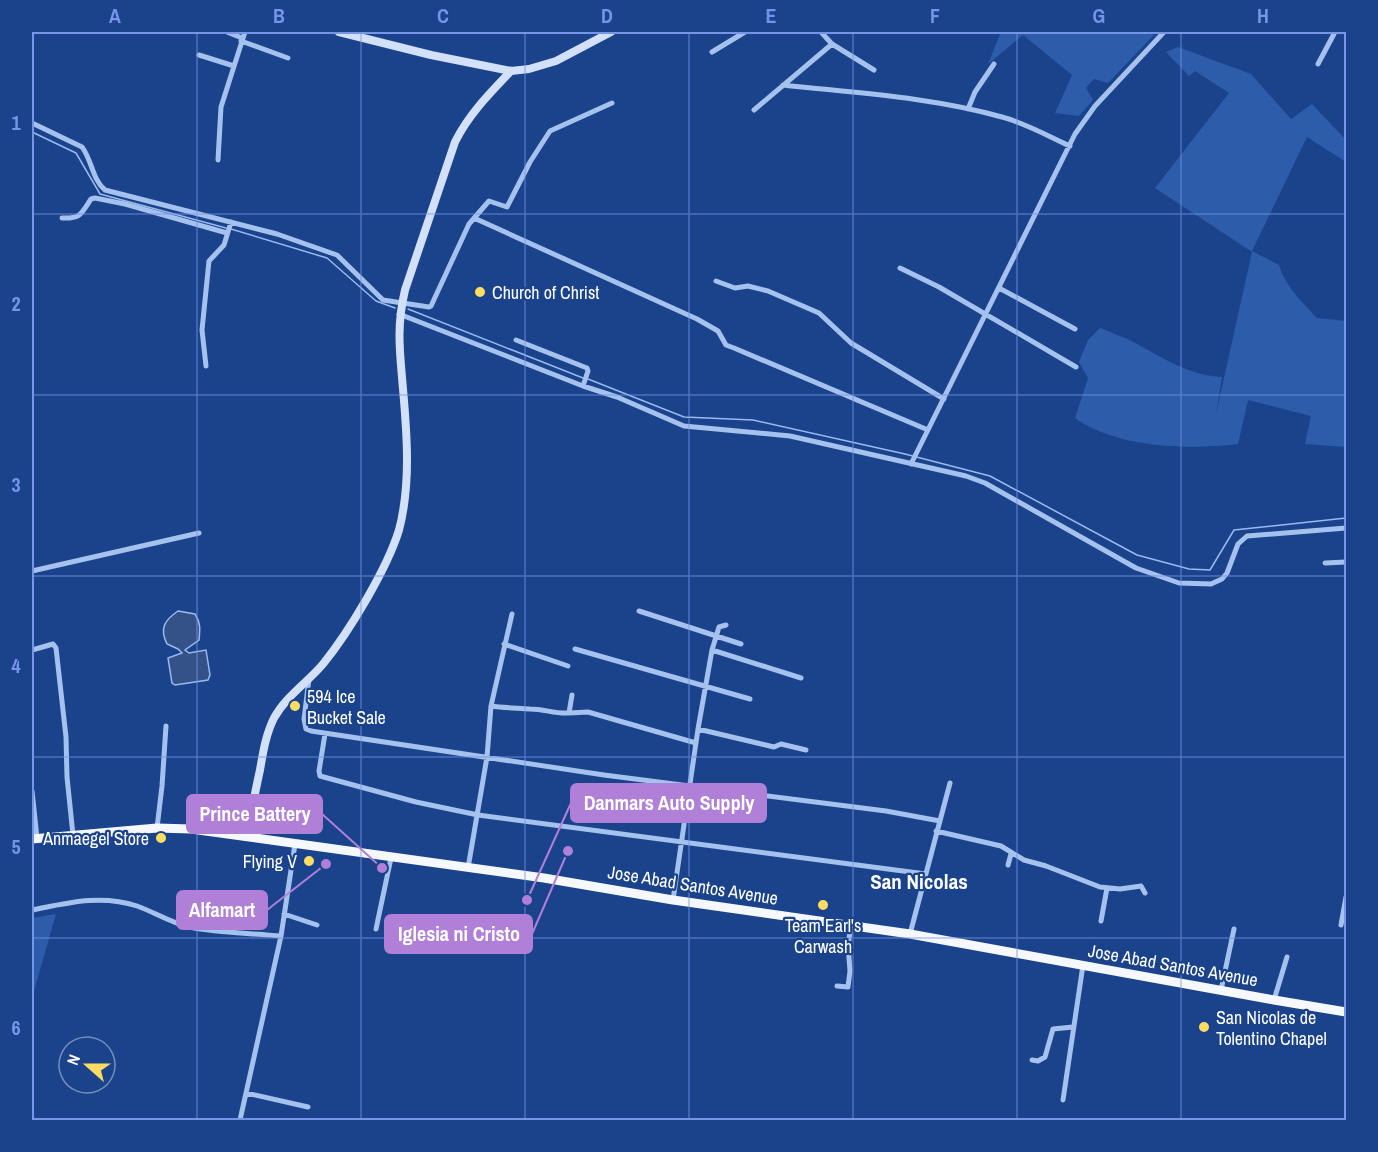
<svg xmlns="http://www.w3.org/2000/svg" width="1378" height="1152" font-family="'Archivo Narrow',sans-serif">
  <rect width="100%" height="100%" fill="#1a438c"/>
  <path fill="#2d5caa" d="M 1001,32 L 1144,32 L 1154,35 L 1108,83 L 1094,79 L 1086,88 L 1093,100 L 1079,116 L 1055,113 L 1072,75 L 1023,35 L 988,64 Z
    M 1178,47 L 1251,74 L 1291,119 L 1312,104 L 1346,140 L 1346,162 L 1307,137 L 1252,251 L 1279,265 C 1285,286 1303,303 1317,318 L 1346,321 L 1346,447 L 1305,444 L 1311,416 L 1248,400 L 1238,444 C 1188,450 1117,448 1075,418 L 1088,378 L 1079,362 L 1088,340 L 1100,328 C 1112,333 1124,337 1135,343 C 1163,358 1190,376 1222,377 L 1216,414 L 1252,252 L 1155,188 L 1229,93 L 1195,71 L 1189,76 L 1166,52 Z
    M 56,914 L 32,998 L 32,918 Z"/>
  <path fill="#345288" stroke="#98baf0" stroke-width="1.5" d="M 178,611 L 195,614 C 201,623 200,630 199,640 L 185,650 L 189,653 L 206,650 L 210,675 L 208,680 L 175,685 L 172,683 L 168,658 L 182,653 L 178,649 L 167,644 C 159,628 165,620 178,611 Z"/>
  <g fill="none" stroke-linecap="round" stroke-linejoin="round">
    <path stroke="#98baf0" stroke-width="1.5" d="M 32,132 L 76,153 L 100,194 L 226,228
      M 231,229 L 327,258 L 376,301 L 395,308
      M 408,309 L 583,378
      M 588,379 L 684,417 L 753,420 L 905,454 L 990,476 L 1137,555 L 1189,569 L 1210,570 L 1234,530 L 1346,518"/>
    <path stroke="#a5c1ed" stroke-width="5" d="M 227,32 L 242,38
      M 821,32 L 832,44 L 874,70
      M 241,41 L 288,58
      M 712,52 L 745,32
      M 199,55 L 234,66
      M 1318,64 L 1335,32
      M 783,85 C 856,93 931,97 1002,117 C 1025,123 1048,136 1070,146
      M 968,109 L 975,92 L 994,64
      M 754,110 L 832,44
      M 32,123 L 82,147 C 92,160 92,179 105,190 L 277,234 L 337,255 L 383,300 L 429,307 L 431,306 L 469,224 L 489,201 L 507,207 L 530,162 L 550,131 L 612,103
      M 218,160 L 221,107 L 245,32
      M 62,218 C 81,219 81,214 91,199 L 95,198 L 125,204 L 227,233
      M 474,218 L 697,319 L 718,331 L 726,345 L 734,348 L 928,430
      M 900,268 L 939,287 L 1076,367
      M 716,281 L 735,288 L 748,286 L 768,291 L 819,313 L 851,343 L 944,399
      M 999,288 L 1075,329
      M 399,314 L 583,386 L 617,397 L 684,426 L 790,436 L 966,476 L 985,483 L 1136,568 L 1179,583 L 1211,584 L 1222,579 L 1227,573 L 1238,544 L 1247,536 L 1346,528
      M 516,340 L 587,368 L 588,371 L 583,386
      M 206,366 L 202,330 L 209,261 L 224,245 L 231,222
      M 911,464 L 1075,134 L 1095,106 L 1164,32
      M 1325,563 L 1346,562
      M 32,571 L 199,533
      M 639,611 L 741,644
      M 504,644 L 568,666
      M 575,649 L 750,699
      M 32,650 L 53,644 L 56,648 L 66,737 L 67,777 L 73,835
      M 712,650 L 801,678
      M 309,679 L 304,719 L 306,729 L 311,731 L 604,775 L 886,811 L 940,821
      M 491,706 C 505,708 517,708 530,709 C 545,709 554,714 569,713 L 572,695
      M 569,713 L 588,712 L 696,743
      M 698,729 L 774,747 L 781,744 L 806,750
      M 325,734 L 319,771 L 320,776 L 416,802 L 478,815 L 926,874
      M 32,791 L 37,838
      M 157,828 L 162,786 L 166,726
      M 936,831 L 1001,846 L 1024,860 L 1046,866 L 1100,887 L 1120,889 L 1141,886 L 1145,893
      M 1008,865 L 1011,854
      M 468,868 L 487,757 L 491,706 L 512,614
      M 673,900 L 698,729 L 712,650 L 719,627 L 726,625
      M 32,910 C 67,903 101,894 137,906 C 154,912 171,923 189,927 C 219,933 251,933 281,936
      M 284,914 L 317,925
      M 1101,921 L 1107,888
      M 1341,925 L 1346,897
      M 376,929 L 391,858
      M 910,934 L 950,783
      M 837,986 L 848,987 L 850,971 L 848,945 L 851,926
      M 1221,990 L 1234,929
      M 1274,1000 L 1287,957
      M 1032,1060 L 1038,1061 L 1045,1057 L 1053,1029 L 1073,1027
      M 246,1093 L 308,1107
      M 1063,1100 L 1083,965
      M 240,1120 L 281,936 L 295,844"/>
    <path stroke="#d2e0fa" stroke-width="8" d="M 339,32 L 431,55 L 511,71 L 529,69 L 556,61 L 611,32
      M 246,837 C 251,815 255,792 260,770 C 263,752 266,734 274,718 C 286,696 308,682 323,664 C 349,632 387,569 399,530 C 411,485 407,434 403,389 C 400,352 396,328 405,290 L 455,142 C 469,114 490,93 511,71"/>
    <path stroke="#f6f8ff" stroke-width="9" d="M 32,839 L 157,828 L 191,829 L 544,878 L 673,900 L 910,934 L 1274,1000 L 1346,1012"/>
  </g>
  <path fill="none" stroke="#7795e8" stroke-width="1.5" stroke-opacity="0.55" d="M 197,32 L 197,1120M 361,32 L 361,1120M 525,32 L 525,1120M 689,32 L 689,1120M 853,32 L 853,1120M 1017,32 L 1017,1120M 1181,32 L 1181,1120M 32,214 L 1346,214M 32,395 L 1346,395M 32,576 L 1346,576M 32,757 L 1346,757M 32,938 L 1346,938"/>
  <g fill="#ffdd62" stroke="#1a438c" stroke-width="2">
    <circle cx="480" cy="292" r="6"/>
    <circle cx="295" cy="706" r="6"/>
    <circle cx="161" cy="838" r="6"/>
    <circle cx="309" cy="861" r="6"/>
    <circle cx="823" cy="905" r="6"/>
    <circle cx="1204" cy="1027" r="6"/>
  </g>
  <g text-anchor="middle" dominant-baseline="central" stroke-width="4.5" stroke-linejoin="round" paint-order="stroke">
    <g font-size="18" fill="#fff" stroke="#1a438c" text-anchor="start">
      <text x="492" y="292">Church of Christ</text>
      <text x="307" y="696">594 Ice<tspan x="307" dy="21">Bucket Sale</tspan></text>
      <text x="149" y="838" text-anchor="end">Anmaegel Store</text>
      <text x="297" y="861" text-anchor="end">Flying V</text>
      <text x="823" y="925" text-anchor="middle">Team Earl's<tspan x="823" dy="21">Carwash</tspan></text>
      <text x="1216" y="1017">San Nicolas de<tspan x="1216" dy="21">Tolentino Chapel</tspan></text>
    </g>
    <g font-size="18" fill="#fff" stroke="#1a438c">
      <text transform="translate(693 885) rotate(9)">Jose Abad Santos Avenue</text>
      <text transform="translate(1173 965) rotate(10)">Jose Abad Santos Avenue</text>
    </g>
    <g font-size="21" font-weight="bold" fill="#fff" stroke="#1a438c">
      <text x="919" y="881">San Nicolas</text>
    </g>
  </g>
  <path fill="none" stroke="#b080d9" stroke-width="2" d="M527 900L571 803M382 868L322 814M326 864L267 910M568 851L532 934"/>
  <g fill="#b080d9" stroke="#1a438c" stroke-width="2">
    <circle cx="527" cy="900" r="6"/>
    <circle cx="382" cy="868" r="6"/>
    <circle cx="326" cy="864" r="6"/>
    <circle cx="568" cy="851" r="6"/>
  </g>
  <g fill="#b080d9" stroke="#b080d9" stroke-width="2">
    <rect x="571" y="784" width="195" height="38" rx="6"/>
    <rect x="187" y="795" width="135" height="38" rx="6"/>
    <rect x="177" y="891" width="90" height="38" rx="6"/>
    <rect x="385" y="915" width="147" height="38" rx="6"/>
  </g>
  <g font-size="20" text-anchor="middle" font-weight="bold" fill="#fff">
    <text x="669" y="810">Danmars Auto Supply</text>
    <text x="255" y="821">Prince Battery</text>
    <text x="222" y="917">Alfamart</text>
    <text x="459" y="941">Iglesia ni Cristo</text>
  </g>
  <rect width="1378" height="1152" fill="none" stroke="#1a438c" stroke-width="66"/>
  <g transform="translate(87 1065) rotate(291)"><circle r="28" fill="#1a438c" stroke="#768eba" stroke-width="1.5"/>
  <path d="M0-4.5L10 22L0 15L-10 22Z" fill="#ffdd62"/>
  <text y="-9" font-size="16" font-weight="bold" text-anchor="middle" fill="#ffffff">N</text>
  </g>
  <rect x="33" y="33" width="1312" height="1086" fill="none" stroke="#7795e8" stroke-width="2"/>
  <g font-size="20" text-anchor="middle" font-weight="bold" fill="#7795e8">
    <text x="115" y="23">A</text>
    <text x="279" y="23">B</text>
    <text x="443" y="23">C</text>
    <text x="607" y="23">D</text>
    <text x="771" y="23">E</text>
    <text x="935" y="23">F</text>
    <text x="1099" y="23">G</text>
    <text x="1263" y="23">H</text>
    <text x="16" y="130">1</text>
    <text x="16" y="311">2</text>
    <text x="16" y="492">3</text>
    <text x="16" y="673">4</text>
    <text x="16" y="854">5</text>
    <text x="16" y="1035">6</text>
  </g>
</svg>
